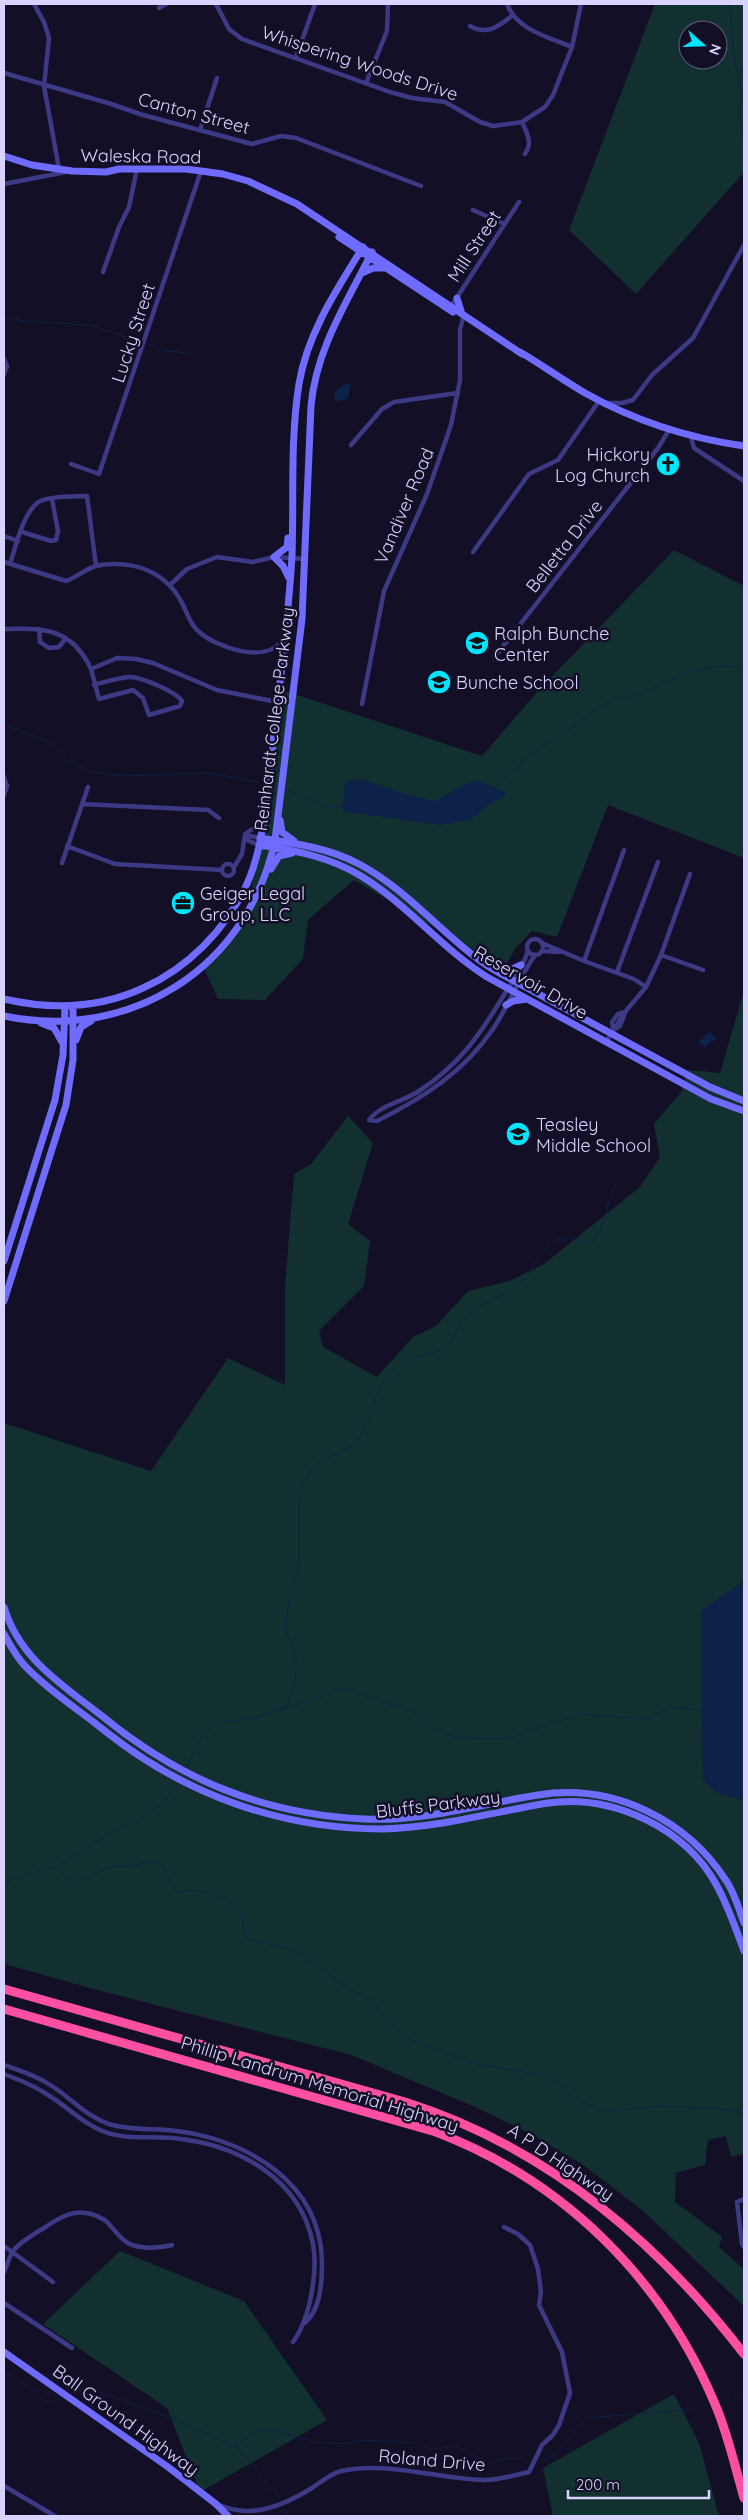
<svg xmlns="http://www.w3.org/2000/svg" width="748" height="2520" font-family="Quicksand,sans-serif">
  <rect width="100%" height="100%" fill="#130f26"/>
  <path fill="#12302f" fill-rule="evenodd" d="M 655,4 L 744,4 L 744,172 L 636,294 L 569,230 ZM 688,30 L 718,30 L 718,60 L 688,60 Z
    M 674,550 L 744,586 L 744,858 L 608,805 L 557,937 L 532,931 L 515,949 L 504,968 L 354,880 L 308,920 L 303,959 L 265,1000 L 218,999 L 203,966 L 255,901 L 251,889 L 270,812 L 282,690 L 482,756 L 538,691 Z
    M 744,991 L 744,1578 L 741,1583 L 701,1611 L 703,1780 L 718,1793 L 744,1800 L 744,2154 L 731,2157 L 726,2136 L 708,2140 L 705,2165 L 676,2173 L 675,2202 L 722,2237 L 719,2247 L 744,2269 L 744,2306 L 642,2210 L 583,2165 L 527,2132 L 473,2106 L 351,2055 L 101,1991 L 4,1964 L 4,1423 L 151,1471 L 228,1358 L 285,1385 L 285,1286 L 294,1174 L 311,1164 L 348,1116 L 373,1143 L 348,1224 L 370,1241 L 364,1286 L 319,1331 L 323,1347 L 377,1377 L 413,1337 L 436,1326 L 468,1291 L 509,1281 L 544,1264 L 640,1187 L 660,1157 L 654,1124 L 682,1091 L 687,1070 L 720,1073 Z
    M 120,2251 L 244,2301 L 327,2420 L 200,2492 L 167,2408 L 43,2324 Z
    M 674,2394 L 699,2443 L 719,2516 L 553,2516 L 543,2468 Z"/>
  <path fill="#0c2248" d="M 345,384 L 351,385 L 348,398 L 337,402 L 334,397 L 335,392 Z
    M 361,779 L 414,797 L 436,801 L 462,785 L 478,780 L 505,792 L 505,796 L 490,804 L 471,820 L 440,825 L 342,811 L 345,781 Z
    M 710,1031 L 716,1039 L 713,1041 L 710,1039 L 711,1042 L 705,1047 L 698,1042 Z
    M 744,1578 L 744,1800 L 718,1793 L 703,1780 L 701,1610 L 741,1583 Z"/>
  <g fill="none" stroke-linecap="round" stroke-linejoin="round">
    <path stroke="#0c2248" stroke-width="1" d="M 730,4 L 734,59 L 742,93 L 739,112 L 744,144
      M 4,317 L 22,321 L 90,325 L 141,342
      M 148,344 L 167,351 L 189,353
      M 4,724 L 53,744 L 68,762 L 92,772 L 122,776 L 209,773 L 258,782
      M 493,788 L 534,753 L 603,705 C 617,698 633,697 647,691 C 685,674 701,661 744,668
      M 289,791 L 327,806 L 343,807
      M 285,1709 C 296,1688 300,1666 292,1644 C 289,1636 285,1631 286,1623 C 287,1604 295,1586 298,1567 C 302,1542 295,1508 303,1484 C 313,1454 342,1458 357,1440 C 367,1426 371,1407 378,1391 C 382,1383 389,1374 396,1367 C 409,1352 433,1360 447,1345 C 455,1336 459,1323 468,1314 C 486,1299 510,1296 525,1278 C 536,1266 541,1248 556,1240 C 568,1234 581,1243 593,1242 C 607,1225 606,1203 616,1184
      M 186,1768 L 204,1733 L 217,1722 L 251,1719 L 344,1689 L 416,1713 L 433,1728 L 456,1737 L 497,1739 L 513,1737 L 580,1714 L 647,1719 L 669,1708 L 702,1710
      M 56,1868 L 69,1879 L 78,1881 L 108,1868 L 155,1862 L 161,1865 L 174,1889 L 179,1892 L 196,1890 L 212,1894 L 228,1900 L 242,1913 L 245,1938 L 290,1949 L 313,1962 L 343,1986 L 371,2000 L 396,2030 L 406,2038 L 472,2063 L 535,2074 L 549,2078 L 561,2084 L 571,2097 L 605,2112 L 659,2106 L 716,2108 L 744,2113
      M 4,1882 L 55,1867 L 111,1833 L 146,1816 L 163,1802 L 178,1783
      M 4,2374 L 12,2375
      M 18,2379 L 46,2402 L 53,2402 L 62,2396
      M 67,2390 L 97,2391 L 174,2419 L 235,2446 L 254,2464 L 262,2479 L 279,2497
      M 734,2397 L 744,2393
      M 235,2446 L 255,2432 L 274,2430 L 315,2442 L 344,2444 L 362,2440 L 403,2442 L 416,2443 L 431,2450 L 452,2446 L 465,2450 L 480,2459
      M 492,2462 L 510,2458 L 523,2459
      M 540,2462 C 565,2453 570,2434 587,2418 L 694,2409
      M 286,2511 L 288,2516"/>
    <path stroke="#3d3a85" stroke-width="4.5" d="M 34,4 L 44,22 L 49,38 L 44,86 L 59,169
      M 216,4 L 229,29 L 242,39 L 390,92 L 412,98 L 445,102 L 480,122 L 493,126 L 522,122 L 545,107 L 553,95 L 572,47 L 581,4
      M 507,4 C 517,30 548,37 572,47
      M 159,8 L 166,4
      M 470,26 C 487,36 499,26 513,15
      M 296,57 L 315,4
      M 4,73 L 108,103 L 143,115 L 252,144 L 281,136 L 296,138 L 421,186
      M 366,83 L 387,31 L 388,4
      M 522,122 C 527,133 533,143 525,154
      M 200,130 L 217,78
      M 4,184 L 66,172
      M 473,210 L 504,224
      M 103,272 L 119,227 L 129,207 L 137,169
      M 452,305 L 519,202
      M 4,359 L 7,366 L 4,374
      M 606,403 L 622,403 L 633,400 L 652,375 L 693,338 L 744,245
      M 691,437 L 694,448 L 744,481
      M 351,445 L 382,409 L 394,402 L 458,393
      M 71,464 L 99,474 L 201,171
      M 22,532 L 51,541 L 56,540 L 58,531 L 52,499
      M 4,536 L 18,541
      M 473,552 L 529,474 L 558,460 L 599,401
      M 4,562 L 66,581 C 76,578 85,569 96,566 C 111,562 135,564 149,571 C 164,578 176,590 183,605 C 188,615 190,624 198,631 C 216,648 268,665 283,639
      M 10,564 C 16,546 22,516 37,503 C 45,496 75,496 87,496 L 96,566
      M 170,585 L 187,569 L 217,557 L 253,562 L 274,557 L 306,559
      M 4,629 C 44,628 72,628 91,669
      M 39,629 L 40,642 L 49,648 L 59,647 L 66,638
      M 497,654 L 658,448 L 669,430
      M 94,685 C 105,682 117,678 129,677 C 140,676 176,692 182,701 L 180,706 L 149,715 L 143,698 L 133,690 L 99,699 L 91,669 L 117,658 L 136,659 L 153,663 L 217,690 L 292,705
      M 362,704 L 384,591 L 427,494 L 451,425 L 460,380 L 460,330 L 463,318
      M 4,777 L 7,786 L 4,795
      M 82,804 L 208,810 L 219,818
      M 259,845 L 245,839 L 250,836 L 260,838
      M 67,846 L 115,864 L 222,870
      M 62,863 L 88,787
      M222 870a6 6 0 1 1 12 0a6 6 0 1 1-12 0Z
      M 234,867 L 242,854 L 245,834 L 257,826 L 262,813
      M527 947a8 8 0 1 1 16 0a8 8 0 1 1-16 0Z
      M 542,943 L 584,961
      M 528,951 C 523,967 513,981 504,995 C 479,1036 460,1064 419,1091 C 403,1102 381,1104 369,1120 L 377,1121 C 423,1098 464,1072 493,1029 C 509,1005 519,978 535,955
      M 542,951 L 560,952
      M 661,955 L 703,970
      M 617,972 L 658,862
      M 646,987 L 661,955 L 690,874
      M 613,1028 L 612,1022 L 618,1014 L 625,1012
      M 615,1029 L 620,1026 L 625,1013
      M 606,1042 L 625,1012 L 646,987 L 634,979 L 584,961 L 624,850
      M 4,2065 C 21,2071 37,2076 52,2086 C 72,2099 86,2116 109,2124 C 131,2131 154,2128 177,2131 C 247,2140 320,2182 322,2261 C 322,2281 321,2312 303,2324
      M 4,2074 C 19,2080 34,2085 48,2095 C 68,2107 83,2124 105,2132 C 127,2140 150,2136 173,2138 C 236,2144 300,2177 313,2244 C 318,2272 310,2319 293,2342
      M 744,2199 L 737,2202 L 742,2244 L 744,2247
      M 4,2246 L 53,2282
      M 4,2272 C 7,2266 9,2257 13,2251 C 21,2241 36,2233 47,2226 C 66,2213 81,2207 103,2219 C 112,2224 117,2237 128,2243 C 141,2250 158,2248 172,2245
      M 4,2303 L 72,2348
      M 4,2486 L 55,2516
      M 219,2505 C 252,2519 283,2506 312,2488 C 321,2482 330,2474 341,2471 C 389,2461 437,2479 485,2480 C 499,2480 515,2475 529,2472 L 542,2445 L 553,2435 L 559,2425 L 570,2393 L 562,2352 L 539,2305 L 541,2292 L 538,2269 L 530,2245 L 518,2234 L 504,2227"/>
    <path stroke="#6f6bff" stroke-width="7" d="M 4,156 L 32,165 L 72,171 L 106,172 L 119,169 L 186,169 L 223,174 L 248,181 L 297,204 L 522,354
      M 339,237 L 453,312
      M 362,273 L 373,268 L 385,268
      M 457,298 L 461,311
      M 520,352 C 542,365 563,380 585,393 C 635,421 688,438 744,446
      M 288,538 L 287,547 L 274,557 L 283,566 L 289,578
      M 280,820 L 282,832 L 294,841
      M 260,838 C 294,843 329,848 359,864 C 410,891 446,940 494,970 L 710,1087 L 744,1101
      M 259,845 C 294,850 330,857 361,876 C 407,904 441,948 487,977 L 711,1099 L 744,1111
      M 271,869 L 279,856 L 292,853
      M 501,974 L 521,965
      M 4,999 C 52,1010 98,1009 143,988 C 188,968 225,930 246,886 C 264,848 265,801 271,760 C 279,692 288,624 292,556 C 294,499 290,440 299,384 C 307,334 337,289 363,247
      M 506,1005 L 513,1001 L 527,999
      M 4,1016 C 131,1042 248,968 275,840 L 302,619 L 311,406 C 316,349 347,302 372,252
      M 41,1023 L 54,1028 L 62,1042
      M 76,1040 L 81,1027 L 91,1021
      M 4,1261 L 55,1100 L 63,1055 L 65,1007
      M 4,1301 L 66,1105 L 73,1060 L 73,1006
      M 4,1607 C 19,1658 62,1685 102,1716 C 180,1780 263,1814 364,1819 C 423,1822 480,1804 538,1795 C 613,1783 687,1819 727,1882 C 735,1894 739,1910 744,1923
      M 4,1634 C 10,1645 17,1658 26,1667 C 49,1691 79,1710 105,1731 C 184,1794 280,1829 382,1829 C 438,1828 493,1812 548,1803 C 613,1794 686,1828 717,1886 C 728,1906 736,1929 744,1951
      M 4,2352 L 168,2467 L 216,2504 L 228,2516"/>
    <path stroke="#ff4fa3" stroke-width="9" d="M 4,1989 L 405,2102 C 544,2146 656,2240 744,2354
      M 4,2009 L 436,2132 C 564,2181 662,2278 715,2404 C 728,2434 735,2467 744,2498"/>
  </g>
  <defs>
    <g id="church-disc" transform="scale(1.25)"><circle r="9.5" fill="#00e5ff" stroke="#130f26"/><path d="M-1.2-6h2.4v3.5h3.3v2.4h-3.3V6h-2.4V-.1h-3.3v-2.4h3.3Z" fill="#111"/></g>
    <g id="school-disc" transform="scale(1.25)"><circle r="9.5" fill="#00e5ff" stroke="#130f26"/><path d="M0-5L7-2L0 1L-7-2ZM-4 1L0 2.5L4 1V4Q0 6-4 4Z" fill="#111"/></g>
    <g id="office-disc" transform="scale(1.25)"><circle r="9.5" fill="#00e5ff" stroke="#130f26"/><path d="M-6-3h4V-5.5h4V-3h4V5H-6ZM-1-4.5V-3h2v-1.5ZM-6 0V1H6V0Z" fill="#111"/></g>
  </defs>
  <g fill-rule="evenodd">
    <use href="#church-disc" x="668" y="464"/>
    <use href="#school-disc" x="477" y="643"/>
    <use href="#school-disc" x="439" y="682"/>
    <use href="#office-disc" x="183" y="903"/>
    <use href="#school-disc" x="518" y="1134"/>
  </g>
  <g text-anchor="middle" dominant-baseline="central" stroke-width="5" stroke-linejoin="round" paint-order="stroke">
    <g font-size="18" fill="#d9d4ff" stroke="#130f26">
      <text transform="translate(360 63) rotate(18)">Whispering Woods Drive</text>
      <text transform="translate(194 113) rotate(15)">Canton Street</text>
      <text transform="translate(141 156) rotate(1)">Waleska Road</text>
      <text transform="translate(474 246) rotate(-57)">Mill Street</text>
      <text transform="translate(133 333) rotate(-72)">Lucky Street</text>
      <text transform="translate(404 506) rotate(-67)">Vandiver Road</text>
      <text transform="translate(564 546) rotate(-52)">Belletta Drive</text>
      <text transform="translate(274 719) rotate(-83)">Reinhardt College Parkway</text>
      <text transform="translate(531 982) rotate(30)">Reservoir Drive</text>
      <text transform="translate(438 1804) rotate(-7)">Bluffs Parkway</text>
      <text transform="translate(320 2084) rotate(17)">Phillip Landrum Memorial Highway</text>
      <text transform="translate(561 2162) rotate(34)">A P D Highway</text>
      <text transform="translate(126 2420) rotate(36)">Ball Ground Highway</text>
      <text transform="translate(432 2460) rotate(5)">Roland Drive</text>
    </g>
    <g font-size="18" fill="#d9d4ff" stroke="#130f26" text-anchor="start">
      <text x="650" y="454" text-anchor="end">Hickory<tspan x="650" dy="21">Log Church</tspan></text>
      <text x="494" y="633">Ralph Bunche<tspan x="494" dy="21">Center</tspan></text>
      <text x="456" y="682">Bunche School</text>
      <text x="200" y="893">Geiger Legal<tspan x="200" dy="21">Group, LLC</tspan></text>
      <text x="536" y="1124">Teasley<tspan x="536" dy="21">Middle School</tspan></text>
    </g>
  </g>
  <rect width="748" height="2520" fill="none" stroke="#d9d4ff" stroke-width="10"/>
  <g transform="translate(703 45) rotate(110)"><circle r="24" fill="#130f26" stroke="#625e7d"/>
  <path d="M0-4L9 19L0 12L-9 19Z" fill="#00e5ff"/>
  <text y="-8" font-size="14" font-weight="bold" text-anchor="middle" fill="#d9d4ff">N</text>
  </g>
  <path d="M568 2490v8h141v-8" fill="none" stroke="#d9d4ff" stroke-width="2.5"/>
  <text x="576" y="2490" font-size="15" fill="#d9d4ff" stroke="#130f26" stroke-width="4" paint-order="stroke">200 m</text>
</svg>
